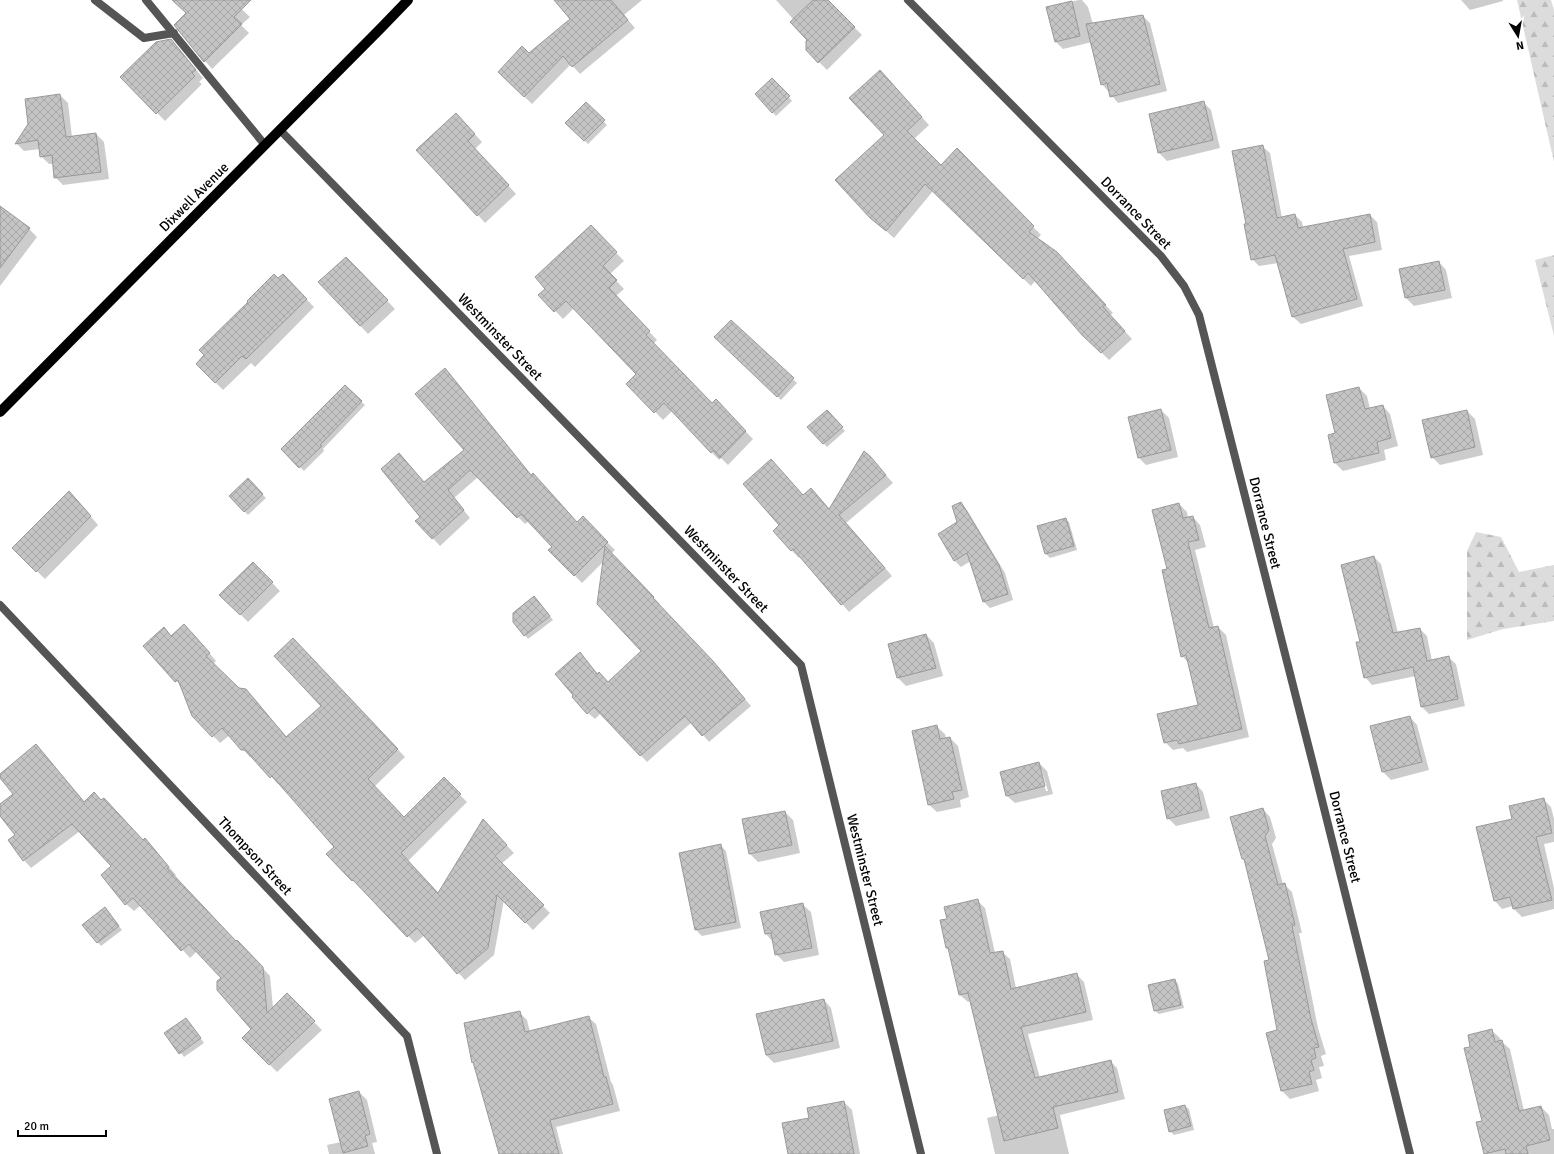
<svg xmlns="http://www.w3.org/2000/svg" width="1554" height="1154" font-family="Signika,sans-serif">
  <defs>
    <pattern id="forest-firs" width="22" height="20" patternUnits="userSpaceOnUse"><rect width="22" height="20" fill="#dcdcdc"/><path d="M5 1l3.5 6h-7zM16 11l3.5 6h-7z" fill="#bbb"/></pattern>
    <pattern id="building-cross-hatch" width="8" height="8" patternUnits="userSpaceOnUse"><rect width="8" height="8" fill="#c4c4c4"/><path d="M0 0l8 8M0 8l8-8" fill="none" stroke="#a7a7a7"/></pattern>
  </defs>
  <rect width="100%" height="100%" fill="#fff"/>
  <path fill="url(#forest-firs)" d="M 1517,0 L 1551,0 L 1554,10 L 1554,162 Z
    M 1554,255 L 1554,336 L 1535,260 Z
    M 1476,532 L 1501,537 L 1519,572 L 1554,565 L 1554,621 L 1503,629 L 1467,640 L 1467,551 Z"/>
  <path fill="#0003" fill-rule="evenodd" d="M 187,0 L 232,0 L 250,17 L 241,25 L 249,33 L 212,69 L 205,61 L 187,13 Z
    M 559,0 L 642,0 L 624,15 L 635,28 L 580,74 L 571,64 L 532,104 L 499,72 L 529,54 L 571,19 Z
    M 776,0 L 827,0 L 862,35 L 827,70 L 807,50 L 809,40 L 794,20 Z
    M 1079,0 L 1082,0 L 1088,7 L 1093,24 L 1143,16 L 1150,23 L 1167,91 L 1118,103 L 1102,84 L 1092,42 L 1063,49 L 1055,41 L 1047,7 Z
    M 1461,0 L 1503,0 L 1503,1 L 1470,10 Z
    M 171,40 L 203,78 L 199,82 L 202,84 L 165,121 L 122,77 Z
    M 772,79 L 792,101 L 776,116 L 756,94 Z
    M 887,79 L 929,125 L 914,139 L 941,166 L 957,150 L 1041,235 L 1037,239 L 1064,261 L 1113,313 L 1110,315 L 1132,339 L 1109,360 L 1083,334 L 1035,281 L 1031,286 L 933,191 L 894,238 L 870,217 L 885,135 Z
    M 60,95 L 68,103 L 72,137 L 96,134 L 104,142 L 109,179 L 63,185 L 55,177 L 54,164 L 49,164 L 41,156 L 40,149 L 24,151 L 16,143 L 29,124 Z
    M 1203,102 L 1211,110 L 1220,148 L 1167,161 L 1159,153 Z
    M 586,103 L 607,125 L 588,144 L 567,123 Z
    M 464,122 L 482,142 L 475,149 L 516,194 L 485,223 L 478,215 Z
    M 1262,146 L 1270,153 L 1282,218 L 1295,215 L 1302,222 L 1303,227 L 1370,215 L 1377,222 L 1382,250 L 1349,256 L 1363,306 L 1301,324 L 1293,317 L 1278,263 L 1259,266 L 1252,259 L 1248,224 Z
    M 0,207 L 29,229 L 37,237 L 0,286 Z
    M 598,234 L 624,261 L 610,274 L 624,289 L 616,296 L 657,340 L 653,344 L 712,404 L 716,401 L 753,439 L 728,465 L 721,458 L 719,460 L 672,411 L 663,420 L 628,384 L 638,374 L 574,308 L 563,319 L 540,295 Z
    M 1439,262 L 1446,270 L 1452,298 L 1414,306 L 1406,298 Z
    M 354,266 L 395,309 L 368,334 L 320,283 Z
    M 283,275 L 314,307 L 255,367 L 251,363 L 223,390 L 197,364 L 249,302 Z
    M 731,322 L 797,383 L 781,400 L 716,337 Z
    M 345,387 L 365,405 L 323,449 L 324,451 L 304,471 L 282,449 Z
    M 1359,388 L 1367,396 L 1370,409 L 1383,406 L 1390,414 L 1398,446 L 1384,450 L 1386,460 L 1343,471 L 1335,463 L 1329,436 L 1337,434 Z
    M 1161,410 L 1169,418 L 1178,457 L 1146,465 L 1138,457 Z
    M 1467,411 L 1475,419 L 1483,455 L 1440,465 L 1432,457 Z
    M 830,415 L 845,431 L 827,447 L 809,427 Z
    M 465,450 L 531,476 L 578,523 L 583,518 L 615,550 L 611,554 L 660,604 L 659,605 L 719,669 L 751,706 L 709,742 L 692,722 L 647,762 L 601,713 L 595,719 L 588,713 L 586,660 L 598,674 L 609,683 L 643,651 L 604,561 L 582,583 L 550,550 L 553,547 L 529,521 L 525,524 L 478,477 L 454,498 L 470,518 L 440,546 L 417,521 L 421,517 L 424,483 Z
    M 869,456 L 893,483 L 846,523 L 892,576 L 849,612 L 800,556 L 799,558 L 791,550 L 803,496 L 830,510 Z
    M 248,480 L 266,498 L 248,515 L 230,496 Z
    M 77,500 L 98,525 L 45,579 L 13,548 Z
    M 961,503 L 967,510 L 1005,573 L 1013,600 L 990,608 L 984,602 L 971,561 L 961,567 L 955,561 L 940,534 L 958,523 Z
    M 1179,504 L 1187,512 L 1188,518 L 1193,517 L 1200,525 L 1206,547 L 1195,550 L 1214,628 L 1218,627 L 1226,635 L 1249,737 L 1187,752 L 1183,748 L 1173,750 L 1165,742 L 1199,706 L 1189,663 L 1182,656 L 1168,570 Z
    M 1065,519 L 1069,522 L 1077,550 L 1050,558 L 1046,554 L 1038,526 Z
    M 1374,557 L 1381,564 L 1398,633 L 1420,629 L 1427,636 L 1432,661 L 1448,657 L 1456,664 L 1465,706 L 1429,714 L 1422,707 L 1416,676 L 1372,685 L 1365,677 L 1361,643 Z
    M 253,563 L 280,591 L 248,622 L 221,595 Z
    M 538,601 L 553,620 L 528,639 L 514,622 Z
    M 192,632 L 216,661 L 213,664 L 238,689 L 253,698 L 287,737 L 322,706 L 300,647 L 405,757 L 374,787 L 404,818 L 444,779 L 467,802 L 408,861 L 439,894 L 483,821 L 514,853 L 501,864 L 550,913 L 533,930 L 504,900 L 494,955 L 465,980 L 425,935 L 415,943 L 361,887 L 360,888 L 328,854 L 336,847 L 279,783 L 278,784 L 253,757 L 250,757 L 230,735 L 220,743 L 193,715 L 183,688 L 144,646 L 171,636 Z
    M 926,635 L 934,643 L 943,676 L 906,686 L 898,678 L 889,645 Z
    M 1410,717 L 1417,725 L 1429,770 L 1391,780 L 1383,772 L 1372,726 Z
    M 937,727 L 945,734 L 946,739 L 950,738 L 958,746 L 969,797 L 960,800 L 961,807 L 937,812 L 929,805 Z
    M 43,753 L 85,802 L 152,847 L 176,875 L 174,876 L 236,942 L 245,949 L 270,976 L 273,1008 L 287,995 L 322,1030 L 277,1072 L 243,1038 L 253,1029 L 222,978 L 197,951 L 190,958 L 141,905 L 134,911 L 126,904 L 112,867 L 80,831 L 31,868 L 24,860 L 17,835 L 0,815 L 0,806 L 14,794 L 0,775 Z
    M 1039,763 L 1047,771 L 1053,794 L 1015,803 L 1007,796 ZM 1040,771 L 1042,771 L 1048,791 L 1046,791 Z
    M 1196,784 L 1203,792 L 1210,818 L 1176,826 L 1168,818 Z
    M 1543,799 L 1551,807 L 1554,819 L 1554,842 L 1544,844 L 1554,888 L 1554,909 L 1522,917 L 1514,909 L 1513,906 L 1502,909 L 1495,901 L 1513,819 Z
    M 1263,809 L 1270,817 L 1276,838 L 1272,844 L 1283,884 L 1284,884 L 1292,892 L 1302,933 L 1299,933 L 1318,1028 L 1326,1054 L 1321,1056 L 1324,1066 L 1319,1067 L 1322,1078 L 1316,1080 L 1319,1091 L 1290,1099 L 1282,1091 L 1267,1033 L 1278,1030 L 1270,961 L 1245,860 L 1243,859 Z
    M 785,812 L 793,820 L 800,853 L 758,862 L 750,854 Z
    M 720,845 L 726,851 L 741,928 L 702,936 L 696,930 Z
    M 978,901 L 985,908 L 995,953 L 1002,952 L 1010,959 L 1016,988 L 1076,974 L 1084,982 L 1093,1020 L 1028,1034 L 1040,1078 L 1110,1061 L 1117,1068 L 1125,1099 L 1060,1115 L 1069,1154 L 995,1154 L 987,1118 L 999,1115 L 987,1067 L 985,1065 L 971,1001 L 968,1002 L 960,995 L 950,951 L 947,948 L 948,919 Z
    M 803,905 L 811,912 L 819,955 L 784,962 L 776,954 L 773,942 L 766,934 L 761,913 Z
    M 105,908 L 122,930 L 101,946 L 84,925 Z
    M 1175,980 L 1178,984 L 1184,1008 L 1159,1014 L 1155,1011 Z
    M 824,1000 L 831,1008 L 840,1048 L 774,1063 L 766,1055 Z
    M 520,1013 L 527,1020 L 530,1032 L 588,1017 L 596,1024 L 611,1082 L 613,1085 L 620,1111 L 556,1127 L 563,1154 L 500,1154 Z
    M 190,1023 L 204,1043 L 184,1057 L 166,1033 Z
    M 1492,1031 L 1500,1038 L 1501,1042 L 1502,1042 L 1510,1049 L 1524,1111 L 1541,1107 L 1549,1115 L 1552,1129 L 1554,1129 L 1554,1154 L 1485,1154 L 1477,1123 L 1483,1121 L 1472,1047 Z
    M 359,1092 L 367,1100 L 377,1142 L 372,1143 L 375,1154 L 329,1154 L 327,1145 L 341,1142 Z
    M 844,1102 L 852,1110 L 860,1154 L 789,1154 L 810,1119 Z
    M 1185,1106 L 1189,1109 L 1194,1130 L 1174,1135 L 1170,1131 Z"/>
  <path fill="url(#building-cross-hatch)" stroke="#999" d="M 172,0 L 251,0 L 234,17 L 242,24 L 204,62 L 174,25 L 186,13 Z
    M 554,0 L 611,0 L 628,20 L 572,67 L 563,56 L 524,97 L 498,72 L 522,46 L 529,53 L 570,19 Z
    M 813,0 L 828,0 L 855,27 L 818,63 L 806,50 L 806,41 L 807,40 L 790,22 Z
    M 1072,1 L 1080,36 L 1055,42 L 1046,7 Z
    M 1143,15 L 1160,84 L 1110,97 L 1107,83 L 1101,85 L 1086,24 Z
    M 171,39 L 196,70 L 192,73 L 195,76 L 156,114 L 120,77 L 156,42 Z
    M 880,70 L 922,117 L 907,131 L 941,165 L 957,148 L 1034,226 L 1029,232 L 1057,252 L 1106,305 L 1103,307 L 1125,331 L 1101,353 L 1082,335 L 1028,273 L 1023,279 L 925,184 L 886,231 L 870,218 L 835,180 L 884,135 L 849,98 Z
    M 772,78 L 790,96 L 772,113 L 755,94 Z
    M 60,94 L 66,137 L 96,133 L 101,172 L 54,178 L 52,155 L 40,157 L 38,140 L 15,144 L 28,124 L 25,99 Z
    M 1204,101 L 1213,140 L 1158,153 L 1149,114 Z
    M 586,102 L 605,120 L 584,141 L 565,123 Z
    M 456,113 L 475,134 L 468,141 L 509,185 L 477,216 L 416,150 Z
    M 1263,145 L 1277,218 L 1295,214 L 1298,228 L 1370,214 L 1375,242 L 1343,249 L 1357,299 L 1292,317 L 1275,255 L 1251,260 L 1244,224 L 1246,224 L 1232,151 Z
    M 0,206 L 30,228 L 0,268 Z
    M 591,225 L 617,252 L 603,266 L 617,280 L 609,288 L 650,331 L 646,335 L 712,403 L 716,399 L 746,431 L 720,458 L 713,450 L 711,453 L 664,403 L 654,413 L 626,384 L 636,374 L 566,301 L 554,312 L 538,295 L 545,289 L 535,277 Z
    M 346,257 L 388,300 L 360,326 L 318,282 Z
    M 1439,261 L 1445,290 L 1405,298 L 1399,269 Z
    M 274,274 L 278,278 L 283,274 L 307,299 L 246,359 L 242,356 L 215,383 L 196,364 L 204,355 L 199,350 L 248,302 L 247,301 Z
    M 731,320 L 794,378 L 777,397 L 714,337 Z
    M 445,368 L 531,475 L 533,473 L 577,522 L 583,516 L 608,542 L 574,576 L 548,550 L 552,547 L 521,514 L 517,518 L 470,470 L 448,490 L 464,510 L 432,539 L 415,521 L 420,517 L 381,469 L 399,453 L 424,482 L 464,450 L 415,394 Z
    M 345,385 L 362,401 L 320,445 L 322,446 L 299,468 L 281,449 Z
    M 1359,387 L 1365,409 L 1383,405 L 1391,438 L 1377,442 L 1379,453 L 1334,463 L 1328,435 L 1335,433 L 1326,395 Z
    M 1161,409 L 1171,450 L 1138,458 L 1128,417 Z
    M 827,410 L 843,427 L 823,444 L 807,427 Z
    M 1467,410 L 1475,447 L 1431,458 L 1422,420 Z
    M 864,451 L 870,456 L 886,475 L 839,515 L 885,568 L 841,605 L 793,549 L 791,551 L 773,531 L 779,525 L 743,484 L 771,459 L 803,495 L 811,488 L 829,509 Z
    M 248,478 L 263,494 L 244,512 L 229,496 Z
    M 69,491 L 91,516 L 36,572 L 12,548 Z
    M 961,502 L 999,565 L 1008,594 L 983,602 L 967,553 L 954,561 L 938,534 L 957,522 L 952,506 Z
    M 1179,503 L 1183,518 L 1193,516 L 1199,540 L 1188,542 L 1209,628 L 1218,626 L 1242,729 L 1179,744 L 1177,740 L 1164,743 L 1157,714 L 1198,705 L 1186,655 L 1181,657 L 1162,570 L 1167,569 L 1152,510 Z
    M 1066,518 L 1074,546 L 1045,554 L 1037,526 Z
    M 605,546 L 654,597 L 653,598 L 713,661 L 745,699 L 702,736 L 685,716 L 640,756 L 594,707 L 587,714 L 572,697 L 573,695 L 555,674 L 580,652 L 597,674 L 599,672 L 608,682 L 641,651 L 597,604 Z
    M 1374,556 L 1393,633 L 1420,628 L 1427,661 L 1449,656 L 1458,699 L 1421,707 L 1413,667 L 1364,678 L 1356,642 L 1360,642 L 1341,565 Z
    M 253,562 L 273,582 L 240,615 L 219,595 Z
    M 534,596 L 550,616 L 524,636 L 513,622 L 513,613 Z
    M 184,624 L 210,653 L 206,656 L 239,688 L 246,689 L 286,737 L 321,706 L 274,656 L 293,638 L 398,749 L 368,779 L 404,817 L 444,777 L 461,794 L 401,853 L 438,893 L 483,819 L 507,845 L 495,856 L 544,905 L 525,923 L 497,895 L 488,948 L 457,974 L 417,928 L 407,937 L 353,880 L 352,881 L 326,854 L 334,847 L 272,776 L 270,778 L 245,750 L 241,750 L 222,728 L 212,737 L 192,716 L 178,680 L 175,682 L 143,646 L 164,627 L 171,636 Z
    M 926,634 L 936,668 L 897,678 L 888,644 Z
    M 1410,716 L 1422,762 L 1382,772 L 1370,726 Z
    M 937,725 L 940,739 L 950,737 L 962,790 L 952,792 L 954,799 L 928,805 L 912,731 Z
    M 36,744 L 84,802 L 94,792 L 101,800 L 104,798 L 143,840 L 145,838 L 169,867 L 167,868 L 236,941 L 237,940 L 263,967 L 267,1013 L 287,993 L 315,1021 L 269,1065 L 242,1038 L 251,1029 L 217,990 L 217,981 L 221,978 L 189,944 L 181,951 L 133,898 L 125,905 L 101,875 L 111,866 L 72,824 L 23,861 L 8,840 L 15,835 L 0,816 L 0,804 L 13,794 L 0,778 L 0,774 Z
    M 1039,762 L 1045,786 L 1006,796 L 1000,772 Z
    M 1196,783 L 1202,810 L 1167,819 L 1161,791 Z
    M 1544,798 L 1552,833 L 1536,837 L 1552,900 L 1513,909 L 1510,897 L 1494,901 L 1476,827 L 1512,819 L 1509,806 Z
    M 1263,808 L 1269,830 L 1265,836 L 1278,885 L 1285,883 L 1295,925 L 1292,926 L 1311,1019 L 1319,1047 L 1314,1048 L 1316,1058 L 1311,1060 L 1314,1070 L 1309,1072 L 1312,1084 L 1281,1091 L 1266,1033 L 1277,1030 L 1264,961 L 1269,960 L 1244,859 L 1242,859 L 1230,817 Z
    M 785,811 L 792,845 L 749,854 L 742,819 Z
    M 721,844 L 736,922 L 695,930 L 679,853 Z
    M 978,899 L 990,953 L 1003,951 L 1011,989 L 1077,973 L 1086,1012 L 1021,1027 L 1035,1078 L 1111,1060 L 1118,1092 L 1053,1107 L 1058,1128 L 1004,1141 L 968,993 L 959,995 L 948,948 L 946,948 L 940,920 L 947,919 L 944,907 Z
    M 803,903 L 812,948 L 775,955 L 771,933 L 765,934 L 760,912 Z
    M 105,907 L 119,926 L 97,943 L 82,925 Z
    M 1175,979 L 1181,1005 L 1154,1011 L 1148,985 Z
    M 824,999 L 833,1041 L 766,1055 L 756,1014 Z
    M 520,1011 L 525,1032 L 589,1016 L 604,1077 L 606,1077 L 613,1104 L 550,1120 L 559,1154 L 499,1154 L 473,1062 L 472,1063 L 464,1023 Z
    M 186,1018 L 201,1038 L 179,1054 L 164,1033 Z
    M 1492,1029 L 1495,1042 L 1502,1040 L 1519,1111 L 1541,1106 L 1550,1140 L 1526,1146 L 1528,1154 L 1506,1154 L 1505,1149 L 1484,1154 L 1476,1122 L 1482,1121 L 1464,1048 L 1470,1047 L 1468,1035 Z
    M 359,1091 L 370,1134 L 365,1136 L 368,1146 L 343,1153 L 329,1099 Z
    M 844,1101 L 854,1154 L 788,1154 L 782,1123 L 809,1118 L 807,1108 Z
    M 1185,1105 L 1191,1126 L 1169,1132 L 1164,1110 Z"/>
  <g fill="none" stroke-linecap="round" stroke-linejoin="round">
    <path stroke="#555" stroke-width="8" d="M 95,0 L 144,38 L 174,33
      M 146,0 L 265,145"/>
    <path stroke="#555" stroke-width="8" d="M 908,0 L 1161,256 L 1184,286 L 1199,315 L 1314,768 L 1410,1154
      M 280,130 L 801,665 L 921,1154
      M 0,605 L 407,1036 L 437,1154"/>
    <path stroke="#000" stroke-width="10" d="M 0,412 L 381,28 L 408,0"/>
  </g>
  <g text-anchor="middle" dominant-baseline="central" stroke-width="3" stroke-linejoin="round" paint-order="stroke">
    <g font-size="14" fill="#000" stroke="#fff">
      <text transform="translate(194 197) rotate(-45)">Dixwell Avenue</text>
      <text transform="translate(1136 213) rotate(46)">Dorrance Street</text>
      <text transform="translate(500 337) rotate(46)">Westminster Street</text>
      <text transform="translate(1265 523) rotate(76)">Dorrance Street</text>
      <text transform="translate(726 569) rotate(46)">Westminster Street</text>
      <text transform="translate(1345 837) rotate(76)">Dorrance Street</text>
      <text transform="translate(255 856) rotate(47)">Thompson Street</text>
      <text transform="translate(865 870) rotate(76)">Westminster Street</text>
    </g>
  </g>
  <g transform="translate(1518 36) rotate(169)" stroke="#ffffff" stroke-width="3" paint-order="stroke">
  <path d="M0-3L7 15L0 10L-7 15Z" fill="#000000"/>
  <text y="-6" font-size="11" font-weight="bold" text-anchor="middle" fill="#000000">N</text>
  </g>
  <path d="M18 1130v6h88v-6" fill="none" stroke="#000000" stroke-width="2"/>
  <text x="24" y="1130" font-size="12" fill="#000000" stroke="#ffffff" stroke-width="3" paint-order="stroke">20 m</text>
</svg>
